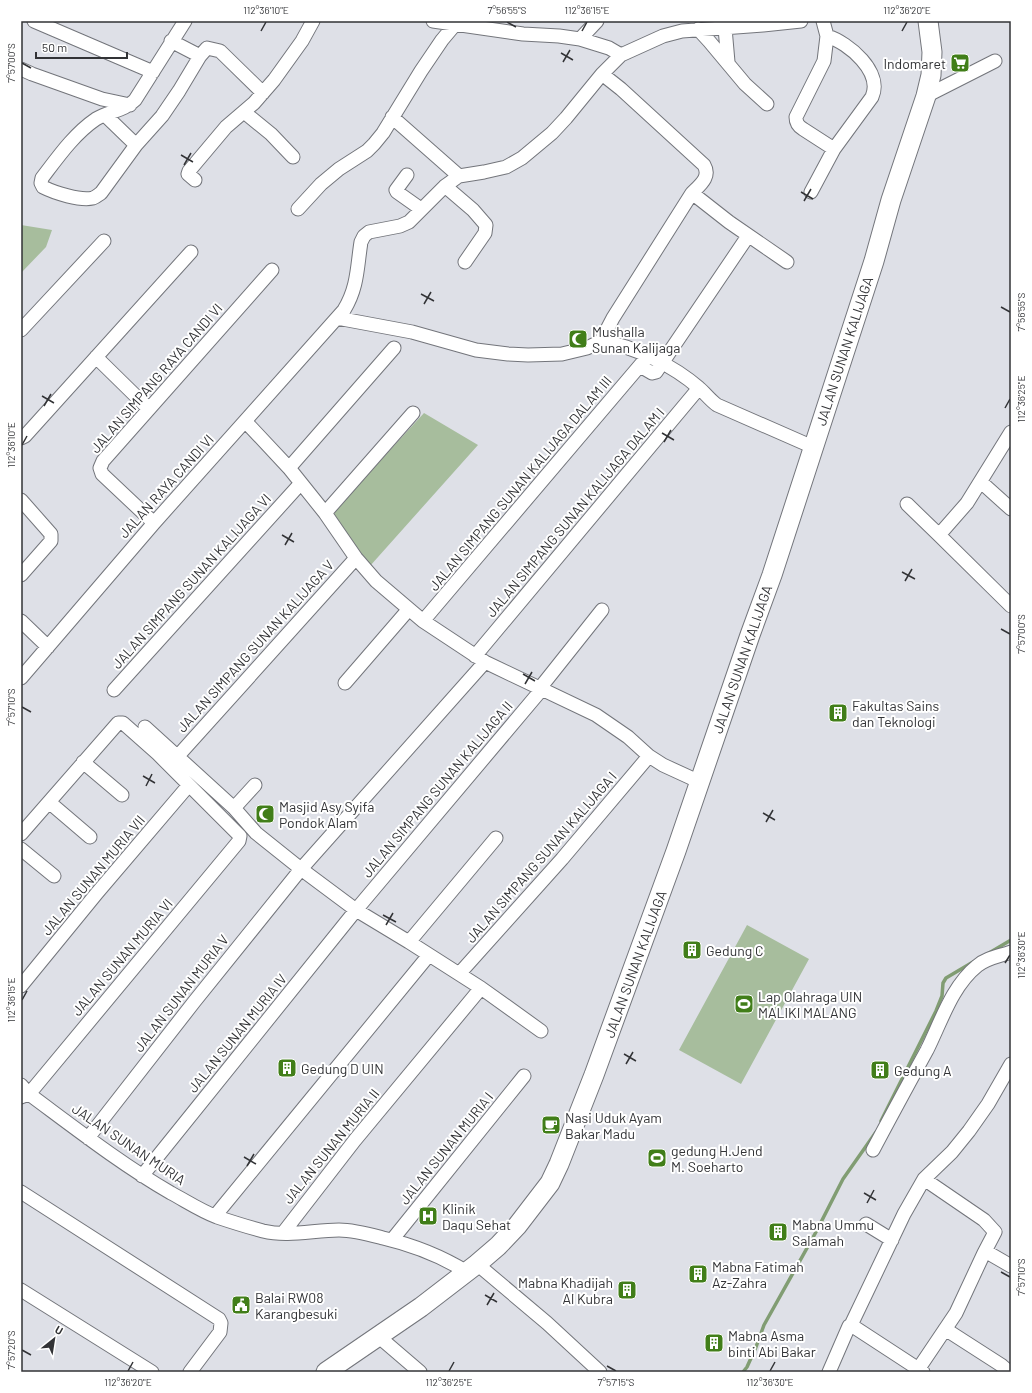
<svg xmlns="http://www.w3.org/2000/svg" width="1032" height="1393" font-family="Barlow,sans-serif">
  <rect width="100%" height="100%" fill="#dee0e7"/>
  <path fill="#a7bd9d" d="M 21,225 L 52,230 L 46,247 L 21,273 Z
    M 424,413 L 478,445 L 370,566 L 358,550 L 333,512 Z
    M 747,925 L 809,959 L 741,1084 L 679,1050 Z"/>
  <g fill="none" stroke-linecap="round" stroke-linejoin="round">
    <path stroke="#819d73" stroke-width="3.5" d="M 989,953 L 1011,940
      M 881,1121 L 936,1011 L 942,996 L 943,983 L 946,978 L 973,962
      M 743,1372 L 747,1367 L 756,1347 L 764,1325 L 816,1232 L 843,1179 L 876,1132"/>
    <g stroke="#73757b" stroke-width="15">
      <path id="minor" d="M 34,21 L 153,72
        M 433,21 L 523,34 L 559,36 L 580,39 L 609,48 L 621,55
        M 823,21 L 827,36 L 824,61 L 796,117 C 796,123 798,126 803,129 L 834,149
        M 725,28 L 728,62
        M 698,29 L 709,41 L 745,84 L 767,104
        M 580,39 L 597,21
        M 171,41 L 200,56 L 179,91 L 162,116 L 136,145 L 101,193 C 98,195 96,197 93,198 C 80,201 55,193 43,187 L 41,183 L 42,178 C 58,157 74,134 96,119 C 109,111 124,111 135,100 L 185,21
        M 200,56 L 207,48 L 220,51 L 263,93
        M 21,69 L 32,74 L 102,99 L 130,105
        M 602,74 L 621,89 L 704,165 C 711,177 700,185 692,193
        M 926,96 L 995,61
        M 244,112 L 271,134 L 293,157
        M 105,115 L 136,145
        M 392,117 L 459,176
        M 407,175 L 396,190 L 397,192 L 421,209
        M 195,180 L 188,174 L 189,171 L 226,127 L 254,103 L 274,80 L 302,41 L 313,21
        M 445,186 L 473,210 L 486,225 L 485,233 L 465,262
        M 811,192 L 834,149 L 872,97 C 883,72 849,43 827,36
        M 298,209 L 321,184 L 339,169 L 367,151 L 374,144 L 383,133 L 421,71 L 442,40 L 458,21
        M 337,318 L 412,332 L 476,350 L 508,354 L 528,355 L 562,354 L 587,348 L 601,341
        M 21,330 L 104,241
        M 601,341 L 613,318 L 692,193 L 729,222 L 787,262
        M 601,341 C 634,346 674,366 699,388 C 705,393 710,400 717,405 L 813,447
        M 96,357 L 149,409
        M 640,366 L 652,373 L 656,372 L 748,236
        M 245,421 L 289,468 L 325,513 L 356,558 L 376,581 L 423,621 L 485,662 L 596,715 L 628,737 L 649,756 L 663,765 L 700,782
        M 21,438 L 25,436 L 191,252
        M 289,468 L 394,348
        M 981,482 L 1011,509
        M 21,500 L 51,534 L 51,541 L 21,575
        M 907,504 L 939,535 L 1011,606
        M 325,513 L 413,413
        M 154,523 L 102,474 L 100,468 L 103,461 L 272,270
        M 939,535 L 967,503 L 1011,432
        M 21,621 L 48,647
        M 423,621 L 648,356
        M 475,656 L 699,388
        M 21,678 L 154,523 L 344,310 C 358,287 357,267 361,242 L 364,236 L 369,232 L 400,226 L 409,222 L 445,186 L 459,176 L 484,172 L 506,167 L 522,158 L 552,133 L 566,118 L 602,74 L 621,55 L 663,36 L 682,31 L 763,25 L 801,21
        M 345,683 L 409,609
        M 540,688 L 602,610
        M 114,690 L 301,483
        M 145,727 L 234,808 L 256,833 L 301,869 L 356,910 L 409,942 L 481,988 L 541,1031
        M 177,757 L 356,558
        M 83,762 L 122,795
        M 49,802 L 90,837
        M 234,808 L 255,785
        M 21,834 L 118,723 L 123,723 L 158,754 L 240,836 L 239,841 L 29,1094 L 21,1097
        M 21,849 L 54,876
        M 409,942 L 496,838
        M 459,974 L 562,859 L 649,756
        M 21,986 L 97,893 L 189,785
        M 21,1085 L 29,1094 C 75,1128 121,1164 171,1193 C 186,1201 201,1211 217,1217 C 232,1222 248,1227 263,1231 C 288,1237 314,1230 339,1230 C 354,1230 368,1234 383,1238 C 413,1245 441,1256 467,1272
        M 88,1138 L 194,1002 L 301,869 L 485,662
        M 873,1150 C 891,1116 909,1083 927,1050 C 941,1022 952,986 977,966 C 986,958 1000,956 1011,952
        M 142,1176 L 356,910 L 542,689
        M 21,1192 L 219,1319 L 221,1323 L 220,1332 L 190,1372
        M 215,1216 L 429,955
        M 866,1224 L 892,1240
        M 283,1233 L 355,1140 L 481,988
        M 392,1240 L 524,1076
        M 985,1251 L 1011,1266
        M 477,1264 L 547,1323 L 600,1372
        M 21,1290 L 152,1372
        M 851,1325 L 923,1372
        M 945,1329 L 1001,1365 L 1009,1372
        M 378,1336 L 420,1372
        M 919,1368 L 956,1313 L 984,1253 L 995,1232 L 984,1220 L 924,1179
        M 829,1372 L 849,1326 L 851,1325 L 904,1214 L 924,1179 L 952,1152 L 969,1131 L 988,1104 L 1011,1064"/>
    </g>
    <g stroke="#73757b" stroke-width="21">
      <path id="secondary" d="M 326,1372 L 421,1307 L 477,1264 L 498,1246 L 517,1226 L 550,1183 L 559,1164 L 594,1075 L 676,851 L 750,635 L 772,575 L 874,261 L 891,200 L 926,96 L 931,75 L 932,52 L 928,21"/>
    </g>
    <use href="#minor" stroke="#fff" stroke-width="13"/>
    <use href="#secondary" stroke="#fff" stroke-width="19"/>
  </g>
  <path fill="none" stroke="#323336" stroke-width="1.5" d="M 507,22 L 516,27M 261,31 L 266,22M 582,31 L 587,22M 902,31 L 907,22M 561,53 L 573,60M 563,62 L 570,50M 22,63 L 31,68M 181,155 L 193,162M 184,165 L 191,153M 801,192 L 813,199M 804,201 L 811,189M 421,294 L 434,301M 424,304 L 431,292M 1001,307 L 1010,312M 42,396 L 54,403M 44,406 L 51,394M 1005,408 L 1010,399M 662,433 L 674,440M 664,442 L 671,430M 22,445 L 27,436M 282,535 L 294,542M 285,545 L 292,533M 902,572 L 915,579M 905,581 L 912,569M 1001,629 L 1010,634M 523,674 L 535,681M 525,684 L 532,672M 22,707 L 31,712M 143,776 L 155,783M 146,786 L 152,774M 763,813 L 775,820M 766,822 L 773,810M 383,915 L 396,922M 386,925 L 393,913M 1005,963 L 1010,955M 22,1000 L 27,991M 624,1054 L 636,1061M 626,1064 L 633,1052M 244,1157 L 256,1164M 247,1166 L 254,1154M 864,1193 L 876,1200M 867,1203 L 874,1190M 1001,1272 L 1010,1277M 485,1295 L 497,1302M 487,1305 L 494,1293M 22,1350 L 31,1355M 607,1366 L 616,1371M 128,1371 L 133,1362M 449,1371 L 454,1362M 770,1371 L 775,1362"/>
  <defs>
    <g id="supermarket-square" transform="scale(1)"><rect x="-9" y="-9" width="18" height="18" rx="4" fill="#417e19" stroke="#fff"/><path d="M-6-5.5h2.5l.6 2H6L4.5 2H-2.5L-4.4-4H-6ZM-1.5 3.2a1.3 1.3 0 1 0 .1 0ZM3 3.2a1.3 1.3 0 1 0 .1 0Z" fill="#fff"/></g>
    <g id="mosque-square" transform="scale(1)"><rect x="-9" y="-9" width="18" height="18" rx="4" fill="#417e19" stroke="#fff"/><path d="M3.5-4.9A6 6 0 1 0 3.5 4.9A5 5 0 1 1 3.5-4.9Z" fill="#fff"/></g>
    <g id="building-square" transform="scale(1)"><rect x="-9" y="-9" width="18" height="18" rx="4" fill="#417e19" stroke="#fff"/><path d="M-4-6H4V6H1V3H-1V6H-4ZM-2.5-4.3h1.7v1.8h-1.7ZM.8-4.3h1.7v1.8H.8ZM-2.5-1h1.7V.8h-1.7ZM.8-1h1.7V.8H.8Z" fill="#fff"/></g>
    <g id="stadium-square" transform="scale(1)"><rect x="-9" y="-9" width="18" height="18" rx="4" fill="#417e19" stroke="#fff"/><path d="M0-5a6.5 5 0 1 0 0 10a6.5 5 0 1 0 0-10ZM-3.5-1.8h7v3.6h-7Z" fill="#fff"/></g>
    <g id="cafe-square" transform="scale(1)"><rect x="-9" y="-9" width="18" height="18" rx="4" fill="#417e19" stroke="#fff"/><path d="M-5.5-4.5H6V0H3Q3 3.5 0 3.5H-2.5Q-5.5 3.5-5.5 0ZM3-3.2v2h1.7v-2ZM-6 4.5H4V6H-6Z" fill="#fff"/></g>
    <g id="hospital-square" transform="scale(1)"><rect x="-9" y="-9" width="18" height="18" rx="4" fill="#417e19" stroke="#fff"/><path d="M-5-5h3v3.5h4V-5h3V5h-3V1.5h-4V5h-3Z" fill="#fff"/></g>
    <g id="civic-square" transform="scale(1)"><rect x="-9" y="-9" width="18" height="18" rx="4" fill="#417e19" stroke="#fff"/><path d="M-.6-6.5H3V-4.5H.6V-3L4-1V1h2V6H-6V1h2V-1L-.6-3ZM-1.2 2.5V6h2.4V2.5Z" fill="#fff"/></g>
  </defs>
  <g fill-rule="evenodd">
    <use href="#supermarket-square" x="960" y="63"/>
    <use href="#mosque-square" x="578" y="339"/>
    <use href="#building-square" x="838" y="713"/>
    <use href="#mosque-square" x="265" y="814"/>
    <use href="#building-square" x="692" y="950"/>
    <use href="#stadium-square" x="744" y="1004"/>
    <use href="#building-square" x="287" y="1068"/>
    <use href="#building-square" x="880" y="1070"/>
    <use href="#cafe-square" x="551" y="1125"/>
    <use href="#stadium-square" x="657" y="1158"/>
    <use href="#hospital-square" x="428" y="1216"/>
    <use href="#building-square" x="778" y="1232"/>
    <use href="#building-square" x="698" y="1274"/>
    <use href="#building-square" x="627" y="1290"/>
    <use href="#civic-square" x="241" y="1305"/>
    <use href="#building-square" x="714" y="1343"/>
  </g>
  <g text-anchor="middle" dominant-baseline="central" stroke-width="4" stroke-linejoin="round" paint-order="stroke">
    <g font-size="14" fill="#323336" stroke="#fff" text-anchor="start">
      <text x="946" y="63" text-anchor="end">Indomaret</text>
      <text x="592" y="331">Mushalla<tspan x="592" dy="16">Sunan Kalijaga</tspan></text>
      <text x="852" y="705">Fakultas Sains<tspan x="852" dy="16">dan Teknologi</tspan></text>
      <text x="279" y="806">Masjid Asy Syifa<tspan x="279" dy="16">Pondok Alam</tspan></text>
      <text x="706" y="950">Gedung C</text>
      <text x="758" y="996">Lap Olahraga UIN<tspan x="758" dy="16">MALIKI MALANG</tspan></text>
      <text x="301" y="1068">Gedung D UIN</text>
      <text x="894" y="1070">Gedung A</text>
      <text x="565" y="1117">Nasi Uduk Ayam<tspan x="565" dy="16">Bakar Madu</tspan></text>
      <text x="671" y="1150">gedung H.Jend<tspan x="671" dy="16">M. Soeharto</tspan></text>
      <text x="442" y="1208">Klinik<tspan x="442" dy="16">Daqu Sehat</tspan></text>
      <text x="792" y="1224">Mabna Ummu<tspan x="792" dy="16">Salamah</tspan></text>
      <text x="712" y="1266">Mabna Fatimah<tspan x="712" dy="16">Az-Zahra</tspan></text>
      <text x="613" y="1282" text-anchor="end">Mabna Khadijah<tspan x="613" dy="16">Al Kubra</tspan></text>
      <text x="255" y="1297">Balai RW08<tspan x="255" dy="16">Karangbesuki</tspan></text>
      <text x="728" y="1335">Mabna Asma<tspan x="728" dy="16">binti Abi Bakar</tspan></text>
    </g>
    <g font-size="14" fill="#323336" stroke="#fff">
      <text transform="translate(844 351) rotate(-72)">JALAN SUNAN KALIJAGA</text>
      <text transform="translate(156 378) rotate(-49)">JALAN SIMPANG RAYA CANDI VI</text>
      <text transform="translate(520 483) rotate(-50)">JALAN SIMPANG SUNAN KALIJAGA DALAM III</text>
      <text transform="translate(166 486) rotate(-48)">JALAN RAYA CANDI VI</text>
      <text transform="translate(575 512) rotate(-50)">JALAN SIMPANG SUNAN KALIJAGA DALAM I</text>
      <text transform="translate(191 581) rotate(-48)">JALAN SIMPANG SUNAN KALIJAGA VI</text>
      <text transform="translate(255 646) rotate(-48)">JALAN SIMPANG SUNAN KALIJAGA V</text>
      <text transform="translate(742 659) rotate(-71)">JALAN SUNAN KALIJAGA</text>
      <text transform="translate(437 789) rotate(-50)">JALAN SIMPANG SUNAN KALIJAGA II</text>
      <text transform="translate(541 857) rotate(-49)">JALAN SIMPANG SUNAN KALIJAGA I</text>
      <text transform="translate(93 875) rotate(-50)">JALAN SUNAN MURIA VII</text>
      <text transform="translate(122 957) rotate(-50)">JALAN SUNAN MURIA VI</text>
      <text transform="translate(635 964) rotate(-70)">JALAN SUNAN KALIJAGA</text>
      <text transform="translate(181 993) rotate(-52)">JALAN SUNAN MURIA V</text>
      <text transform="translate(237 1033) rotate(-51)">JALAN SUNAN MURIA IV</text>
      <text transform="translate(129 1144) rotate(34)">JALAN SUNAN MURIA</text>
      <text transform="translate(331 1146) rotate(-51)">JALAN SUNAN MURIA II</text>
      <text transform="translate(446 1148) rotate(-51)">JALAN SUNAN MURIA I</text>
    </g>
  </g>
  <rect width="1032" height="1393" fill="none" stroke="#ffffff" stroke-width="44"/>
  <g transform="translate(54 1339) rotate(30)" stroke="#ffffff" stroke-width="3" paint-order="stroke">
  <path d="M0-3L7 15L0 10L-7 15Z" fill="#323336"/>
  <text y="-6" font-size="11" font-weight="bold" text-anchor="middle" fill="#323336">U</text>
  </g>
  <path d="M36 52v6h91v-6" fill="none" stroke="#323336" stroke-width="2"/>
  <text x="42" y="52" font-size="12" fill="#323336" stroke="#ffffff" stroke-width="3" paint-order="stroke">50 m</text>
  <rect x="22" y="22" width="988" height="1349" fill="none" stroke="#323336" stroke-width="1.5"/>
  <g font-size="10" text-anchor="middle" fill="#323336">
    <text x="266" y="14">112°36'10"E</text>
    <text x="507" y="14">7°56'55"S</text>
    <text x="587" y="14">112°36'15"E</text>
    <text x="907" y="14">112°36'20"E</text>
    <text transform="translate(11 63) rotate(-90)" y="4">7°57'00"S</text>
    <text transform="translate(1021 312) rotate(-90)" y="4">7°56'55"S</text>
    <text transform="translate(1021 399) rotate(-90)" y="4">112°36'25"E</text>
    <text transform="translate(11 445) rotate(-90)" y="4">112°36'10"E</text>
    <text transform="translate(1021 634) rotate(-90)" y="4">7°57'00"S</text>
    <text transform="translate(11 707) rotate(-90)" y="4">7°57'10"S</text>
    <text transform="translate(1021 955) rotate(-90)" y="4">112°36'30"E</text>
    <text transform="translate(11 1000) rotate(-90)" y="4">112°36'15"E</text>
    <text transform="translate(1021 1277) rotate(-90)" y="4">7°57'10"S</text>
    <text transform="translate(11 1350) rotate(-90)" y="4">7°57'20"S</text>
    <text x="128" y="1386">112°36'20"E</text>
    <text x="449" y="1386">112°36'25"E</text>
    <text x="616" y="1386">7°57'15"S</text>
    <text x="770" y="1386">112°36'30"E</text>
  </g>
</svg>
